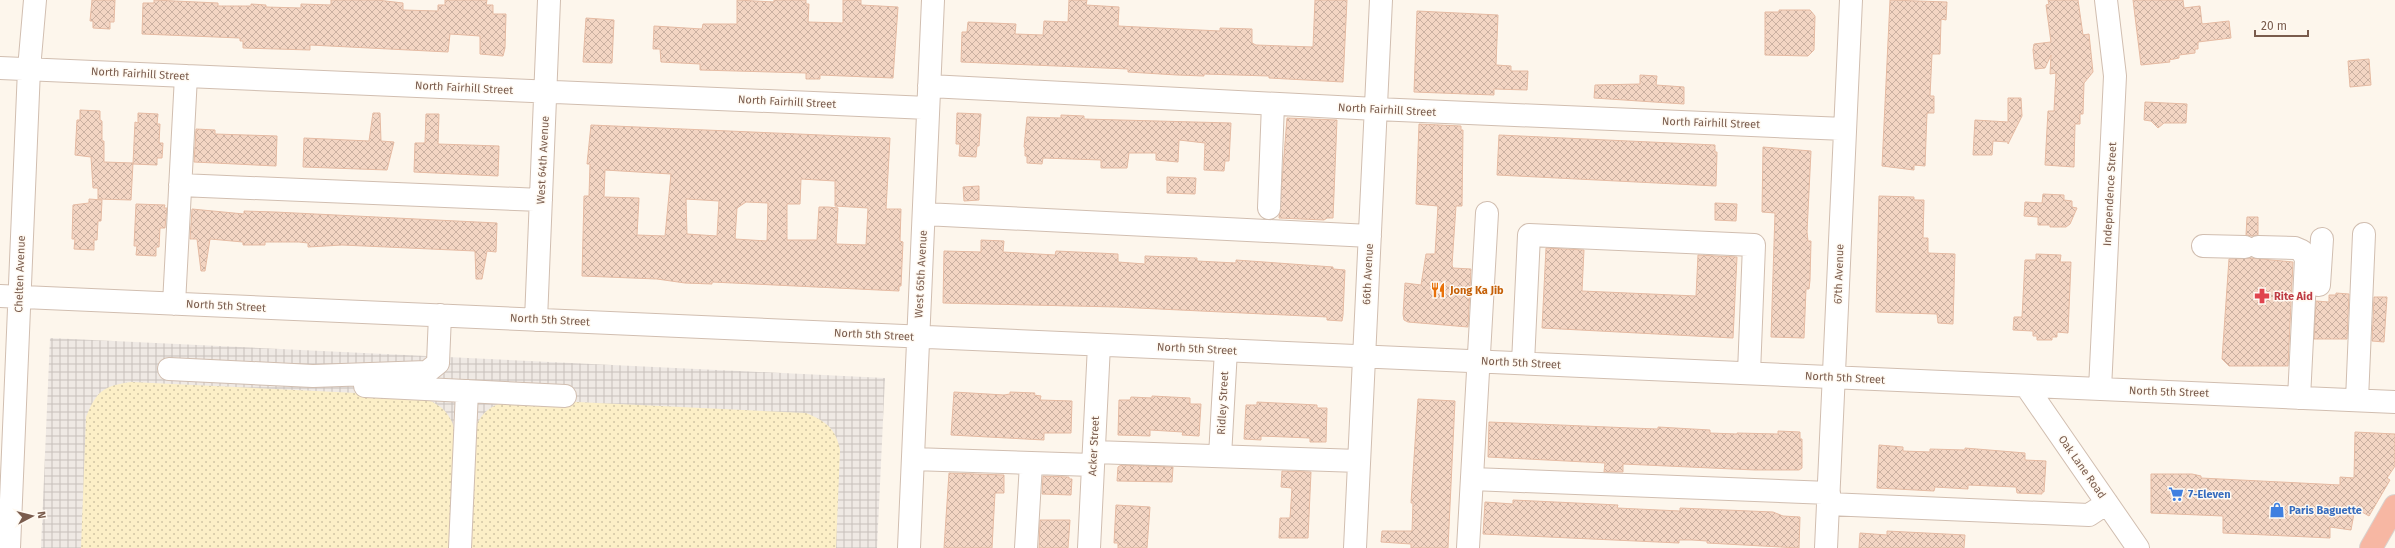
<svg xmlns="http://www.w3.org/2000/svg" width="2395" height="548" font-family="'Fira Sans',sans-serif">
  <defs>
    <pattern id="industrial-grid" width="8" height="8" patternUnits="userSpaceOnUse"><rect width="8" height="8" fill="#efe9e4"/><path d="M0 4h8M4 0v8" fill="none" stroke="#c7c0bb"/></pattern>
    <pattern id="sand-dots" width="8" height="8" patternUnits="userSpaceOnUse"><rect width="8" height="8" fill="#fcefc7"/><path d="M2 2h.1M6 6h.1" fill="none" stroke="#d1c5a4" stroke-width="1.8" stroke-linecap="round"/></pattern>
    <pattern id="building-cross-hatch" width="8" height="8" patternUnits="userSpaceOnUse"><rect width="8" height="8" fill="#f3d5c3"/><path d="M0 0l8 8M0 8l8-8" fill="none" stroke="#cab0a1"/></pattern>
  </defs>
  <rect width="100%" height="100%" fill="#fdf6ec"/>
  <path fill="url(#industrial-grid)" d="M 50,338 L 885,378 L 877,548 L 41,548 Z"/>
  <path fill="url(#sand-dots)" d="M 131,382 L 418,396 C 432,401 444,406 451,420 C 462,440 453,522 451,548 L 81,548 L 86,417 C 97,390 104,386 131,382 Z
    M 514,399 L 806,413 C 825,421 836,428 840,450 L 836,548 L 466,548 L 471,439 C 480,413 487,406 514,399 Z"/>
  <path fill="url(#building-cross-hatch)" stroke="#e6bba3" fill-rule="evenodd" d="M 92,0 L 115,0 L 114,22 L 110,22 L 110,29 L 93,28 L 93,21 L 90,21 Z
    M 154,0 L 218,3 L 218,6 L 251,6 L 251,4 L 266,5 L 266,7 L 301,8 L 301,4 L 331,5 L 331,0 L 377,0 L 403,3 L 403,10 L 438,11 L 438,5 L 445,5 L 445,0 L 487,0 L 486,5 L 493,5 L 493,14 L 506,14 L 505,48 L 503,56 L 480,54 L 480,36 L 450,34 L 448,52 L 310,45 L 310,50 L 243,48 L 243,41 L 240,41 L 240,38 L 142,34 L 143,3 L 154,3 Z
    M 737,0 L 774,2 L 774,0 L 806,0 L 806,4 L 809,4 L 808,22 L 843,23 L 843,0 L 861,0 L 861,5 L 898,7 L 893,78 L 820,75 L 820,79 L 806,79 L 806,73 L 700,70 L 700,64 L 661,62 L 660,49 L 653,49 L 654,26 L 702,29 L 703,24 L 737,24 Z
    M 1069,0 L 1087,0 L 1086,5 L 1119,7 L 1118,26 L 1220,31 L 1220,28 L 1252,29 L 1252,43 L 1256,45 L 1313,47 L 1315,0 L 1347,0 L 1343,82 L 1269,78 L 1269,76 L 1204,74 L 1204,76 L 1177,75 L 1128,72 L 1128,69 L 961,62 L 962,32 L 967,32 L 968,22 L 1016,24 L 1015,34 L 1043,35 L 1044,21 L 1068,22 Z
    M 1890,0 L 1947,2 L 1946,20 L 1941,19 L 1940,54 L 1932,54 L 1930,96 L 1934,96 L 1934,113 L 1927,113 L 1925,166 L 1914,165 L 1914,170 L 1882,166 Z
    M 2048,0 L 2078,0 L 2083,35 L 2089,34 L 2093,72 L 2084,83 L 2083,114 L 2080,114 L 2080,124 L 2075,124 L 2074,167 L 2045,165 L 2048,111 L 2054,111 L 2056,73 L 2050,74 L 2051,55 L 2045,68 L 2035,69 L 2033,50 L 2034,44 L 2051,42 L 2046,5 L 2049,4 Z
    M 2133,0 L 2183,0 L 2184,8 L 2200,6 L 2202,24 L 2229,21 L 2231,38 L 2198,42 L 2198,49 L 2195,49 L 2195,53 L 2179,55 L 2179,58 L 2169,60 L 2170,62 L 2141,65 Z
    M 1779,10 L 1810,10 L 1815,16 L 1814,50 L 1808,56 L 1765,55 L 1765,12 L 1779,12 Z
    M 1417,11 L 1498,15 L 1496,65 L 1511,66 L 1511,71 L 1528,71 L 1527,90 L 1494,89 L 1494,95 L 1414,92 Z
    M 586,18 L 614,20 L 612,63 L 583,62 Z
    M 2369,59 L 2371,85 L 2350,87 L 2348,61 Z
    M 1640,75 L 1657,76 L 1656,85 L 1684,87 L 1684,104 L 1594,98 L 1595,85 L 1640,84 Z
    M 2008,98 L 2021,98 L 2022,116 L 2008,144 L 2008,142 L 1993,141 L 1992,155 L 1973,155 L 1975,120 L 2008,122 Z
    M 2145,102 L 2187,104 L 2186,123 L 2164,123 L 2158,128 L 2151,121 L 2144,120 Z
    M 80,110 L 100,111 L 100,120 L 102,121 L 102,141 L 104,141 L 104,162 L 133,163 L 131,200 L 98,199 L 98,188 L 93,188 L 91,157 L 75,155 L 77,120 L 80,120 Z
    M 138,113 L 158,114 L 157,124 L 160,124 L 159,143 L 163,143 L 162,158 L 157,158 L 157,165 L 133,164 L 135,122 L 138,123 Z
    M 373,113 L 380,113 L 381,141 L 394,142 L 387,170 L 303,167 L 304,138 L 369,141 Z
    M 957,113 L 981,114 L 979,146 L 977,146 L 976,157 L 959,156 L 960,144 L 956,144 Z
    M 426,114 L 439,114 L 438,144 L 499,146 L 498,176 L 414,172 L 415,143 L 425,143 Z
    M 1061,115 L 1084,116 L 1084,119 L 1231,123 L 1229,161 L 1225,161 L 1224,171 L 1204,170 L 1205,143 L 1179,140 L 1178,162 L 1156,160 L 1156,153 L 1129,153 L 1127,168 L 1101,168 L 1101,160 L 1043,158 L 1042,164 L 1027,163 L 1027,156 L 1025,156 L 1025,148 L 1024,147 L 1027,117 L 1061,118 Z
    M 1287,118 L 1337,120 L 1333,218 L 1327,218 L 1324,220 L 1279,218 Z
    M 1419,124 L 1461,126 L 1461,130 L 1463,130 L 1462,206 L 1456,206 L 1452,265 L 1453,268 L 1471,269 L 1468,327 L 1408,322 L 1404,320 L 1403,314 L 1405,283 L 1421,285 L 1426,254 L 1435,254 L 1438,206 L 1416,204 Z
    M 591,125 L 890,138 L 886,209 L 901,209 L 900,241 L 903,242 L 901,286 L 899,286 L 899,291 L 712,282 L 712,284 L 685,283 L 657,279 L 582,276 L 584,196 L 589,196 L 590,164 L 587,164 ZM 605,170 L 671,174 L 665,236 L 637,235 L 639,198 L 604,197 ZM 801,179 L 835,181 L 835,206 L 868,208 L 866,245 L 836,244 L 838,208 L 828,207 L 819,207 L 817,240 L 787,240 L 787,204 L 800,204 ZM 686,199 L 719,201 L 717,236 L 687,234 ZM 746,202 L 768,203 L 767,241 L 735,239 L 737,208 Z
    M 196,129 L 215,130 L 215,134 L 277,136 L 276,166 L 194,162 Z
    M 1499,135 L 1715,145 L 1715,152 L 1717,152 L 1716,186 L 1497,175 Z
    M 1763,147 L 1811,151 L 1807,232 L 1808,241 L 1811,241 L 1810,280 L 1809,289 L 1806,289 L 1804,338 L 1771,337 L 1775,213 L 1762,212 Z
    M 1167,177 L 1196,178 L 1195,194 L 1167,193 Z
    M 979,186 L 979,200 L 964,201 L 963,187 Z
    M 2043,194 L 2064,195 L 2064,200 L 2072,201 L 2072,207 L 2077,208 L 2070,224 L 2066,227 L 2050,227 L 2050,225 L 2038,225 L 2038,217 L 2024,216 L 2025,202 L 2042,203 Z
    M 1879,196 L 1914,197 L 1914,200 L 1924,200 L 1923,238 L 1928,238 L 1928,253 L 1955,254 L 1953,324 L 1938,323 L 1937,314 L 1876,312 Z
    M 89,199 L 102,200 L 101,221 L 98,221 L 97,240 L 94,240 L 94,250 L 74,249 L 75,239 L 72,239 L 73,205 L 89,203 Z
    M 1715,203 L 1737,204 L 1736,221 L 1715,220 Z
    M 136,204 L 165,205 L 164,208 L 167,208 L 165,228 L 160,228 L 159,247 L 156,247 L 156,256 L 136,255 L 137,246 L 134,246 Z
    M 192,209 L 244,214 L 244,211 L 275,212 L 497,223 L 496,252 L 487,251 L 482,279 L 476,279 L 475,251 L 342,245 L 308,247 L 308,243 L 299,242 L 265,242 L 265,245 L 243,245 L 243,242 L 210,239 L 205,271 L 201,271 L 197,239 L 190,239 Z
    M 2247,217 L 2258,217 L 2258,235 L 2252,236 L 2246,235 Z
    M 981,240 L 1004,241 L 1003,252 L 1055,255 L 1056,251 L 1118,254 L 1118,262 L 1145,264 L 1145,256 L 1197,258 L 1197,261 L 1236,263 L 1236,260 L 1333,267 L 1333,269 L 1345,270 L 1343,315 L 1342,321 L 1327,320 L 1327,317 L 1117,307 L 943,303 L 944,251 L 981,252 Z
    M 1546,248 L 1584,250 L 1582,291 L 1696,296 L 1698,255 L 1737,257 L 1733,338 L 1542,328 Z
    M 2036,254 L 2061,255 L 2060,262 L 2071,262 L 2068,333 L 2057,332 L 2057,337 L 2052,337 L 2052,340 L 2037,340 L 2037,336 L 2033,336 L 2033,331 L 2013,330 L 2014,317 L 2022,317 L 2025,260 L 2036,260 Z
    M 2251,258 L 2293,262 L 2288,366 L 2229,366 L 2222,359 L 2229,259 Z
    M 2336,293 L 2349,294 L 2347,339 L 2314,339 L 2316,301 L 2329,302 L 2329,295 L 2336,295 Z
    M 2374,297 L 2387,297 L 2384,342 L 2372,341 Z
    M 954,392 L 1004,395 L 1010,394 L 1010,392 L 1035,393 L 1034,395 L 1041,396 L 1040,400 L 1072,401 L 1071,433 L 1044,433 L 1044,440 L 951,435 Z
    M 1152,396 L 1190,398 L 1190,404 L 1201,404 L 1199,436 L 1182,435 L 1183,432 L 1150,430 L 1150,436 L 1118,435 L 1119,400 L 1130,400 L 1131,397 L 1152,398 Z
    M 1418,399 L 1455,401 L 1448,548 L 1411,548 L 1411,544 L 1381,542 L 1382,531 L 1412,531 L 1413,503 L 1411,503 Z
    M 1257,402 L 1317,405 L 1317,408 L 1327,408 L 1326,442 L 1310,442 L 1310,438 L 1261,436 L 1261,440 L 1244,439 L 1246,405 L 1257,405 Z
    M 1489,422 L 1631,428 L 1658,429 L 1658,427 L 1710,430 L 1710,433 L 1737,434 L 1737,433 L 1778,434 L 1778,431 L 1800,432 L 1800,439 L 1802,439 L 1802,468 L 1799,470 L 1755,470 L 1623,464 L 1623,472 L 1604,472 L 1605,463 L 1488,457 Z
    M 2355,432 L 2395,434 L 2395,466 L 2387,478 L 2390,480 L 2369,516 L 2355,508 L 2351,530 L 2330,527 L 2330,538 L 2223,533 L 2223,516 L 2151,513 L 2151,474 L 2192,474 L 2201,476 L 2201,478 L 2340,485 L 2340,477 L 2354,478 Z
    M 1879,445 L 1903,447 L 1903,451 L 1930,452 L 1930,449 L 1965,450 L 1965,448 L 2025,453 L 2025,460 L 2046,461 L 2044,492 L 2042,492 L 2042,494 L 2017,493 L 2016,487 L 1968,485 L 1968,489 L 1935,487 L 1934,491 L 1877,488 Z
    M 1121,465 L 1173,467 L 1172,482 L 1117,481 L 1118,467 Z
    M 1282,471 L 1311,472 L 1308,538 L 1279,538 L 1280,518 L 1290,518 L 1292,488 L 1281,487 Z
    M 949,473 L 1004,475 L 1004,493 L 995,493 L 992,548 L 944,548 Z
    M 1043,476 L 1069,477 L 1069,479 L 1072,479 L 1071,495 L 1042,494 Z
    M 1513,500 L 1618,505 L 1617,508 L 1680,511 L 1680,508 L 1773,512 L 1783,516 L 1800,517 L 1799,548 L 1707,543 L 1707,541 L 1692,540 L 1679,540 L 1679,543 L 1483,534 L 1485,502 L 1513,504 Z
    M 1116,505 L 1150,507 L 1147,548 L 1118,548 L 1118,543 L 1114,543 Z
    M 1040,520 L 1070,520 L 1068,548 L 1039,548 Z
    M 1887,531 L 1965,535 L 1964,548 L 1859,548 L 1860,533 L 1887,535 Z"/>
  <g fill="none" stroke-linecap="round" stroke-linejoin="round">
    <g stroke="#d1beb0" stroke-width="24">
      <path id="minor" d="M 0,68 L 928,108
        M 929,86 L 1376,109 L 1845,129
        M 180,185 L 541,200
        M 1269,208 L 1273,104
        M 924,214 L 1370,236
        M 2203,246 L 2245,247
        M 2258,247 L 2295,248 L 2302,251 L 2306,259 L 2299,398
        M 2319,285 L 2322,239
        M 0,296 L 2395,402
        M 174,304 L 186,76
        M 536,320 L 549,0
        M 1523,363 L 1529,235 L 1754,245 L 1749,373
        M 169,369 L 313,376 L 427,372 L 438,363 L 440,315
        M 365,386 L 565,396
        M 2026,386 L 2138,548
        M 2100,389 L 2115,76 L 2106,0
        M 2357,400 L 2364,234
        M 1094,452 L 1359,461
        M 1220,456 L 1226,350
        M 913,459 L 1093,465
        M 1472,479 L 1829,493
        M 1828,504 L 2089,515 L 2107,503
        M 9,548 L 29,69 L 35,0
        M 460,548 L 467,391
        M 909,548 L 933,0
        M 1026,548 L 1031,464
        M 1089,548 L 1099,345
        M 1355,548 L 1381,0
        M 1468,548 L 1487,213
        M 1826,548 L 1851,0"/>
    </g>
    <g stroke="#dad1cd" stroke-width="24">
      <path id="highway" d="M 2371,548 L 2395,506"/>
    </g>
    <use href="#minor" stroke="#fff" stroke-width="22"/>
    <use href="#highway" stroke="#f7b7a3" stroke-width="22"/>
  </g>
  <defs>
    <g id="restaurant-bare" transform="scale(1.2)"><path d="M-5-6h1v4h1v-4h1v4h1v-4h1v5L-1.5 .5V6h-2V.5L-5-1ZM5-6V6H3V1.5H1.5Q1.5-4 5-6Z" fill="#e8710a" stroke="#fffaf3" stroke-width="2.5" paint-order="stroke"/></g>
    <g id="pharmacy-bare" transform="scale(1.2)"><path d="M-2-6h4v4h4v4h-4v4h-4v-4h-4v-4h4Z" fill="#e0444e" stroke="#fffaf3" stroke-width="2.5" paint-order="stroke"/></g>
    <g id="supermarket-bare" transform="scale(1.2)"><path d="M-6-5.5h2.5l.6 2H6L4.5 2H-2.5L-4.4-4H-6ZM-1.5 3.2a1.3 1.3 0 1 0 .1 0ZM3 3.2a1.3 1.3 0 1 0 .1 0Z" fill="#3f7fe0" stroke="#fffaf3" stroke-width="2.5" paint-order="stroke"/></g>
    <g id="shop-bare" transform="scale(1.2)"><path d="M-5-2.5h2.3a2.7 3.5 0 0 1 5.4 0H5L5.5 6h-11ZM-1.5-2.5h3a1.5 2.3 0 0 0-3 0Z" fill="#3f7fe0" stroke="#fffaf3" stroke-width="2.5" paint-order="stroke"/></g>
  </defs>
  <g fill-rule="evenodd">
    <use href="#restaurant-bare" x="1438" y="290"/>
    <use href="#pharmacy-bare" x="2262" y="296"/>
    <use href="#supermarket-bare" x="2176" y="494"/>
    <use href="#shop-bare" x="2277" y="510"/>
  </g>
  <g text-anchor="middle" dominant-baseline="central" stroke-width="3" stroke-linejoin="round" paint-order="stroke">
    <g font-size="11" fill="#7a5c4d" stroke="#fffaf3">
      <text transform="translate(140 74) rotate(3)">North Fairhill Street</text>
      <text transform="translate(464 88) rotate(3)">North Fairhill Street</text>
      <text transform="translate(787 102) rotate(3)">North Fairhill Street</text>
      <text transform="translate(1387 110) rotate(3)">North Fairhill Street</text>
      <text transform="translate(1711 123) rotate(2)">North Fairhill Street</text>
      <text transform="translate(543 160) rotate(-87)">West 64th Avenue</text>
      <text transform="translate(2110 194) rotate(-87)">Independence Street</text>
      <text transform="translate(20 274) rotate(-88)">Chelten Avenue</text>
      <text transform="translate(921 274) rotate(-87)">West 65th Avenue</text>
      <text transform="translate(1368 274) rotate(-87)">66th Avenue</text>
      <text transform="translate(1839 274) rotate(-88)">67th Avenue</text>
      <text transform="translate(226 306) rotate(3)">North 5th Street</text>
      <text transform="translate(550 320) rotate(3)">North 5th Street</text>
      <text transform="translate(874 335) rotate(3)">North 5th Street</text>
      <text transform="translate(1197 349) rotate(3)">North 5th Street</text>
      <text transform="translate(1521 363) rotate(3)">North 5th Street</text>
      <text transform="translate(1845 378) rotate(3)">North 5th Street</text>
      <text transform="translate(2169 392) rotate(2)">North 5th Street</text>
      <text transform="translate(1223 403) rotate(-87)">Ridley Street</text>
      <text transform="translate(1094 446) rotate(-87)">Acker Street</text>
      <text transform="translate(2082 467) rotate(55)">Oak Lane Road</text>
    </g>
    <g font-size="11" font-weight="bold" fill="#c56008" stroke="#fffaf3" text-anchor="start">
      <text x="1450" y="290">Jong Ka Jib</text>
    </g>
    <g font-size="11" font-weight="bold" fill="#be3a42" stroke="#fffaf3" text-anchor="start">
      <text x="2274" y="296">Rite Aid</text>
    </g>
    <g font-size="11" font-weight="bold" fill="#366cbe" stroke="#fffaf3" text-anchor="start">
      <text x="2188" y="494">7-Eleven</text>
      <text x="2289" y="510">Paris Baguette</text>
    </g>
  </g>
  <g transform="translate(32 516) rotate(83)" stroke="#fffaf3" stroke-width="3" paint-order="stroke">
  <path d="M0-3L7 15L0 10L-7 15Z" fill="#7a5c4d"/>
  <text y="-6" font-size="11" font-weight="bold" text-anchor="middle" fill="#7a5c4d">N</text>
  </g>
  <path d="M2255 30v6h53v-6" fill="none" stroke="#7a5c4d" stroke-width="2"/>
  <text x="2261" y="30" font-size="12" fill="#7a5c4d" stroke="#fffaf3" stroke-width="3" paint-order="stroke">20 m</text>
</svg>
